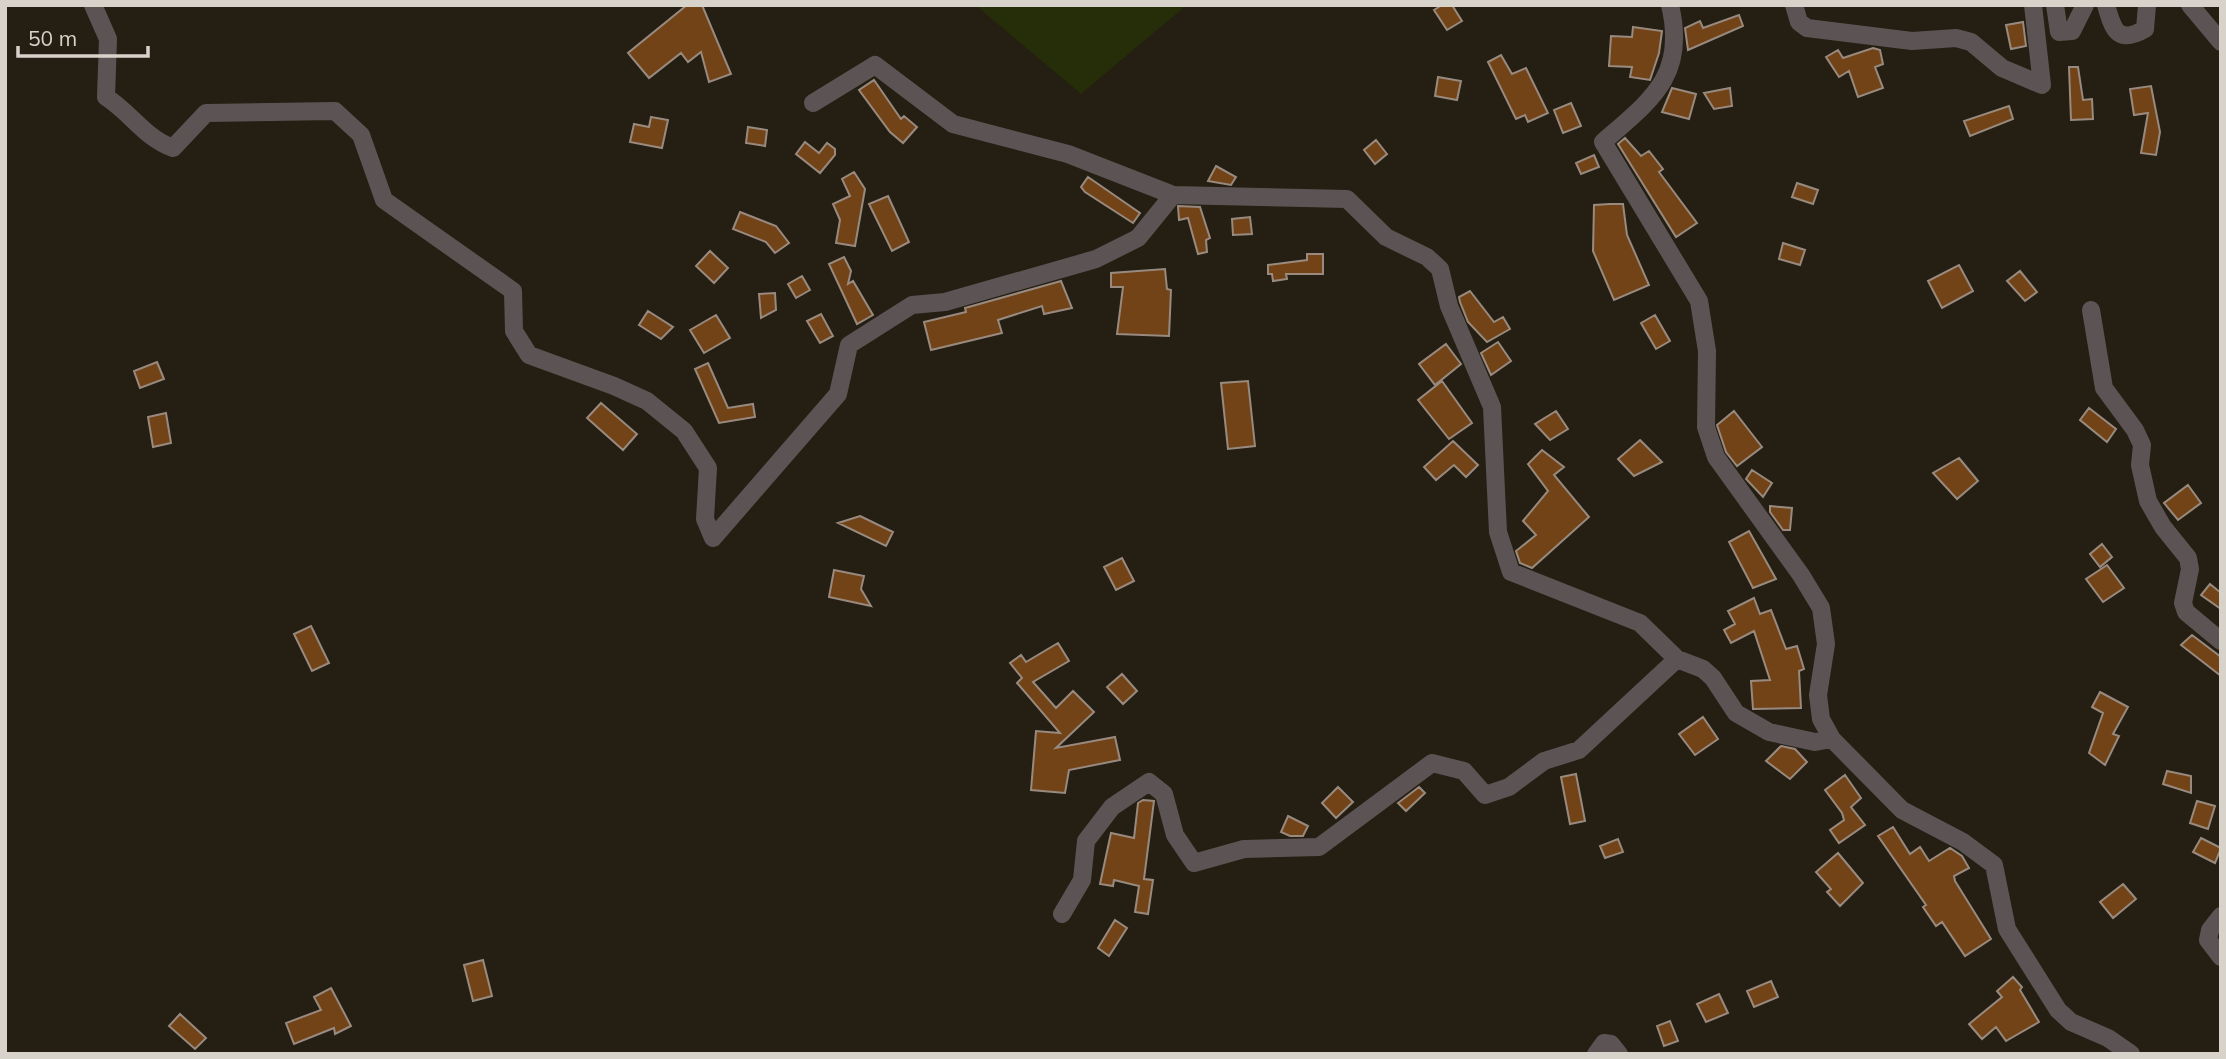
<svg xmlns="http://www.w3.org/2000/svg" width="2226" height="1059" font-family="Mulish,sans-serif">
  <rect width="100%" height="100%" fill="#251e12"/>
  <path fill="#252d09" d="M 975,5 L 1187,5 L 1081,94 Z"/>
  <path fill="#734318" stroke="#988a7f" stroke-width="2" d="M 687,5 L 702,5 L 731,74 L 709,82 L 701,52 L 688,62 L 681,53 L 649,78 L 628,53 Z
    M 1442,5 L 1452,5 L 1462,21 L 1447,30 L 1434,10 Z
    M 1739,15 L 1743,26 L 1688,50 L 1685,28 L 1700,21 L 1703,28 Z
    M 2023,22 L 2026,46 L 2011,49 L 2006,25 Z
    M 1633,27 L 1662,31 L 1659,53 L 1650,80 L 1630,77 L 1632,67 L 1609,66 L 1611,36 L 1632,37 Z
    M 1873,48 L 1880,50 L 1883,64 L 1875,67 L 1883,88 L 1858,97 L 1849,71 L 1839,77 L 1826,57 L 1838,50 L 1843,58 Z
    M 1501,55 L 1512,74 L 1526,68 L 1548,113 L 1528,122 L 1525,115 L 1516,119 L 1488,62 Z
    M 2069,67 L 2078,67 L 2083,100 L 2092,99 L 2093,119 L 2071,120 Z
    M 1438,77 L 1461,81 L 1457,100 L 1435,96 Z
    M 874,80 L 901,119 L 904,116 L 917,127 L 903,143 L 890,132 L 859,90 Z
    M 2151,86 L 2160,132 L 2156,155 L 2141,153 L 2148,113 L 2134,115 L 2130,89 Z
    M 1672,88 L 1696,94 L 1689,119 L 1662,112 Z
    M 1730,88 L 1732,106 L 1714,109 L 1704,93 Z
    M 1571,103 L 1581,126 L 1563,133 L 1554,110 Z
    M 2009,106 L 2013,119 L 1970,136 L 1964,121 Z
    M 651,117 L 668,120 L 662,148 L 630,142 L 634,124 L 649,127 Z
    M 748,127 L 767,130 L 765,146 L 746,143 Z
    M 1625,138 L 1641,156 L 1649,151 L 1663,169 L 1659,172 L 1697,223 L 1676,237 L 1618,144 Z
    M 1376,140 L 1387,154 L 1375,164 L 1364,150 Z
    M 805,142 L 819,153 L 827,143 L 835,149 L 835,155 L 820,173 L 796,154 Z
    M 1594,155 L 1599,167 L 1581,174 L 1576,163 Z
    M 1216,166 L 1236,177 L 1231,185 L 1208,181 Z
    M 854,172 L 865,189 L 855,246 L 836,243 L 840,220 L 833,204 L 850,196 L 842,179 Z
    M 1088,177 L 1140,213 L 1133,223 L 1085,192 L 1081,187 Z
    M 1797,183 L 1818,190 L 1813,204 L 1792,197 Z
    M 888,196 L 909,242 L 892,251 L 869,204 Z
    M 1610,204 L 1623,204 L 1627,235 L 1649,285 L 1614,300 L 1593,251 L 1594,205 Z
    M 1178,206 L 1200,207 L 1210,238 L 1206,240 L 1207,252 L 1198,254 L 1188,218 L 1179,220 Z
    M 740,212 L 776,226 L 789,243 L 775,253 L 766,242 L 733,229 Z
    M 1250,217 L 1252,234 L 1233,235 L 1232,219 Z
    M 1783,243 L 1805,250 L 1800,265 L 1779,259 Z
    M 710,251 L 728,268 L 714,283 L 696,266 Z
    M 1307,254 L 1323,254 L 1323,274 L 1286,274 L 1287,279 L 1273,281 L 1272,274 L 1268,274 L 1268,265 L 1307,260 Z
    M 844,257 L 851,271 L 848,284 L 853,281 L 873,315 L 857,324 L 829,264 Z
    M 1959,265 L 1973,291 L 1942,308 L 1928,281 Z
    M 1165,269 L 1167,289 L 1171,290 L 1169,336 L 1117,334 L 1123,287 L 1111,287 L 1111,273 Z
    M 2020,271 L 2037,292 L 2025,301 L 2007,281 Z
    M 802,276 L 810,290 L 796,298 L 788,284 Z
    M 1061,281 L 1072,308 L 1044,314 L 1042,306 L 998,320 L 1002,333 L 931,350 L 924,322 L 966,312 L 965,308 Z
    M 1470,291 L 1494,322 L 1503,317 L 1510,329 L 1487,342 L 1468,322 L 1460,302 L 1459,297 Z
    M 775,293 L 776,310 L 761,318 L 759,294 Z
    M 648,311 L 673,327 L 661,339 L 639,325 Z
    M 821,314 L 833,336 L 820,343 L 807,321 Z
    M 716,315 L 730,338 L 704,353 L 690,330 Z
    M 1655,315 L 1670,341 L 1656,349 L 1641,323 Z
    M 1498,342 L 1511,361 L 1491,375 L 1481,353 Z
    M 1446,344 L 1461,364 L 1435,385 L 1419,364 Z
    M 157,362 L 164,379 L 140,388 L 134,371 Z
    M 708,363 L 728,408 L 753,404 L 755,417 L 719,423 L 695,369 Z
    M 1248,381 L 1255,446 L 1228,449 L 1221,383 Z
    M 1442,381 L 1472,423 L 1449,439 L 1418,400 Z
    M 601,403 L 637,434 L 623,450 L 587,418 Z
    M 2089,408 L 2116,429 L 2107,442 L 2080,420 Z
    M 1556,411 L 1568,429 L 1550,440 L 1535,424 Z
    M 1734,411 L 1762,447 L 1737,466 L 1726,452 L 1717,425 Z
    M 166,413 L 171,443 L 153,447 L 148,417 Z
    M 1640,440 L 1662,462 L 1634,476 L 1618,459 Z
    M 1453,441 L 1478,465 L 1466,477 L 1454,465 L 1436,480 L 1424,467 Z
    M 1542,450 L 1564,467 L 1554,475 L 1589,517 L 1532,568 L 1520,563 L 1516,551 L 1536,535 L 1523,521 L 1548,491 L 1528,464 Z
    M 1959,458 L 1978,481 L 1957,499 L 1933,473 Z
    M 1752,470 L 1772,483 L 1763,497 L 1746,479 Z
    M 2188,485 L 2201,503 L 2178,520 L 2164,503 Z
    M 1770,506 L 1792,508 L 1790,530 L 1783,530 L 1770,512 Z
    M 860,516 L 893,532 L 886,546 L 838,523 Z
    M 1749,531 L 1776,579 L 1753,588 L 1729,542 Z
    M 2102,544 L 2112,557 L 2100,567 L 2090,554 Z
    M 1122,558 L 1134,581 L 1116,590 L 1104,567 Z
    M 2107,565 L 2124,588 L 2103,602 L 2086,579 Z
    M 834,570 L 864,576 L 861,589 L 871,606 L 829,597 Z
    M 2210,584 L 2221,593 L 2221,609 L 2201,595 Z
    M 1754,598 L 1760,614 L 1771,610 L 1786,649 L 1797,646 L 1804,669 L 1799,671 L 1801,708 L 1753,709 L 1751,681 L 1770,680 L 1754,631 L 1731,643 L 1724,630 L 1735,624 L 1728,611 Z
    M 311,626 L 329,663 L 312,671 L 294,634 Z
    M 2192,635 L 2221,657 L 2221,676 L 2181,645 Z
    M 1058,643 L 1069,661 L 1033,682 L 1056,708 L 1073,691 L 1094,712 L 1056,748 L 1115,737 L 1120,760 L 1069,770 L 1065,793 L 1031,790 L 1036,731 L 1060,733 L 1017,683 L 1022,678 L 1010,663 L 1021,655 L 1026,662 Z
    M 1122,674 L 1137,691 L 1123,704 L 1107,687 Z
    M 2100,692 L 2128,707 L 2113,734 L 2119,736 L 2105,765 L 2089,753 L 2103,713 L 2092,707 Z
    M 1703,717 L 1718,739 L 1695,755 L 1679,734 Z
    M 1781,746 L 1795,749 L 1807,762 L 1790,779 L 1766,761 Z
    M 2167,771 L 2191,776 L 2191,793 L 2163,784 Z
    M 1576,774 L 1585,821 L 1570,824 L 1561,777 Z
    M 1845,775 L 1861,798 L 1851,807 L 1865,825 L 1839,843 L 1830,830 L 1844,820 L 1842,813 L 1825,790 Z
    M 1338,787 L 1353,802 L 1336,818 L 1322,803 Z
    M 1419,787 L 1425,793 L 1406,811 L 1398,803 Z
    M 1143,800 L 1154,801 L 1144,879 L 1153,880 L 1148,914 L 1135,912 L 1139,886 L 1114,880 L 1113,886 L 1100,884 L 1111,833 L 1134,838 L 1138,803 Z
    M 2197,801 L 2215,806 L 2208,829 L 2190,823 Z
    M 1288,816 L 1308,826 L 1303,836 L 1290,836 L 1281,832 Z
    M 1893,827 L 1910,854 L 1920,847 L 1929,861 L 1950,848 L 1962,856 L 1969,868 L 1954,876 L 1955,881 L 1991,939 L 1965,956 L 1942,922 L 1936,926 L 1923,907 L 1926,905 L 1878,836 Z
    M 2201,838 L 2221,848 L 2215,863 L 2193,852 Z
    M 1618,839 L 1623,852 L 1605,858 L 1600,846 Z
    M 1838,853 L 1863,883 L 1840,906 L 1827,892 L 1831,889 L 1816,872 Z
    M 2123,884 L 2136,899 L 2113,918 L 2100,902 Z
    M 1115,920 L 1127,928 L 1109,956 L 1098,948 Z
    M 483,960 L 492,996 L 473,1001 L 464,965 Z
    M 2013,977 L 2022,987 L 2020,990 L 2039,1022 L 2006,1041 L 1996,1027 L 1982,1039 L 1969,1024 L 2002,997 L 1997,991 Z
    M 1771,981 L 1778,997 L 1754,1007 L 1747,991 Z
    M 331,988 L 351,1026 L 335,1034 L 334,1028 L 294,1044 L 286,1023 L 321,1010 L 314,997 Z
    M 1719,994 L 1728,1013 L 1706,1022 L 1697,1004 Z
    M 180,1014 L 206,1038 L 195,1049 L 169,1026 Z
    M 1670,1021 L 1678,1041 L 1664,1046 L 1657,1026 Z"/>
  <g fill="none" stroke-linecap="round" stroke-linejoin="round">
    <path stroke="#5c5454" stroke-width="18" d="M 93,5 L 108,39 L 106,97 C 131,113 146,139 173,148 L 206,113 L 335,111 L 361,135 L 384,200 L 513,291 L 514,331 L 529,355 L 614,386 L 647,401 L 684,431 L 708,468 L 705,519 L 713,538 L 838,394 L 849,345 L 912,305 L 945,302 L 1096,259 L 1138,238 L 1173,195
      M 1670,5 C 1687,76 1651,100 1603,142 L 1699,301 L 1707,351 L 1706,427 L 1716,457 L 1801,575 L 1821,608 L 1826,644 L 1818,695 L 1821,719 L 1832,739 L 1902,810 L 1963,842 L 1994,865 L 2007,929 L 2058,1010 L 2071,1022 L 2108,1038 L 2131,1054
      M 1794,5 L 1799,22 L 1807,28 L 1912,41 L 1956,38 L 1971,42 L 2002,68 L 2042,85 L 2033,5
      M 2055,5 L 2059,32 L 2072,31 L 2085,5
      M 2106,5 C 2113,29 2117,45 2145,29 L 2147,5
      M 2190,5 L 2221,42
      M 813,103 L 875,65 L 953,124 L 1068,154 L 1173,195 L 1347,199 L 1386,237 L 1427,257 L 1440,269 L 1449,306 L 1492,407 L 1498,532 L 1511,572 L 1640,623 L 1677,659 L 1703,669 L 1713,678 L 1736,713 L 1769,732 L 1815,742 L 1832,739
      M 2091,310 L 2104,388 L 2135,430 L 2142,445 L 2140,465 L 2148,501 L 2163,527 L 2188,558 L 2190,569 L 2183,603 L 2186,612 L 2221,641
      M 1062,914 L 1082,880 L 1086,841 L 1112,807 L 1149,782 L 1164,794 L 1175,835 L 1194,863 L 1244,849 L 1319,847 L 1432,763 L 1464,771 L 1485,795 L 1509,787 L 1544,761 L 1579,750 L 1677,659
      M 2221,916 L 2210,930 L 2208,940 L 2221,957
      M 1596,1054 L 1604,1043 L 1611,1044 L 1619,1054"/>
  </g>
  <rect width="2226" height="1059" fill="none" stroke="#d7d3cb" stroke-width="14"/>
  <path d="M18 46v10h130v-10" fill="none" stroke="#d7d3cb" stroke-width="3.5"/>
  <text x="28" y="46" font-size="21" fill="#d7d3cb" stroke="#251e12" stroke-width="5" paint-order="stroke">50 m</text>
</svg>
